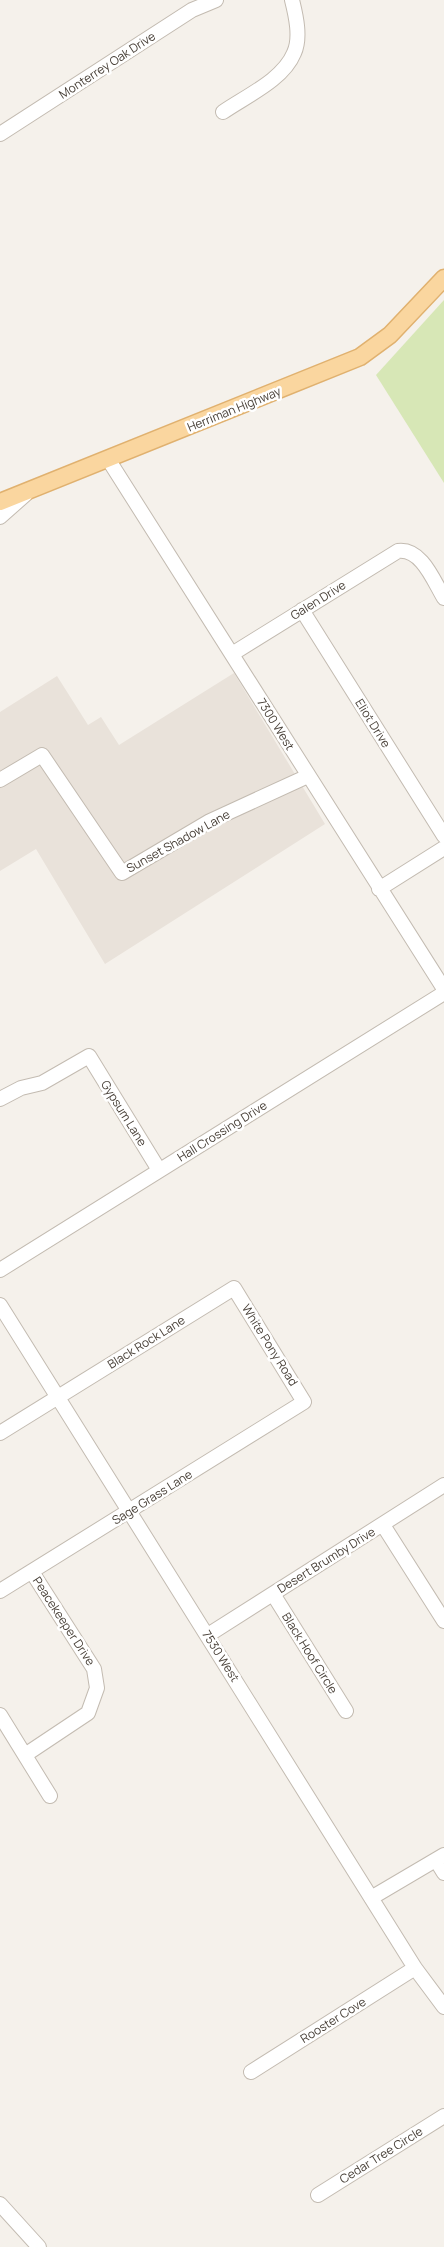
<svg xmlns="http://www.w3.org/2000/svg" width="444" height="2247" font-family="Manrope,sans-serif">
  <rect width="100%" height="100%" fill="#f5f1eb"/>
  <path fill="#e9e2da" d="M 234,673 L 325,824 L 105,964 L 36,849 L 0,871 L 0,712 L 57,676 L 88,725 L 101,717 L 119,745 Z"/>
  <path fill="#d7e7b6" d="M 444,300 L 444,483 L 376,375 Z"/>
  <g fill="none" stroke-linecap="round" stroke-linejoin="round">
    <g stroke="#c3bbb1" stroke-width="16">
      <path id="minor" d="M 223,112 C 246,96 283,80 294,53 C 301,38 296,16 292,0
        M 0,134 L 192,10 L 216,0
        M 108,459 L 444,989
        M 0,517 L 26,494
        M 302,610 L 444,836
        M 232,654 L 398,551 C 422,548 434,582 444,598
        M 0,780 L 42,755 L 122,873 L 210,821 L 308,776
        M 379,889 L 444,848
        M 0,1099 L 21,1088 L 42,1083 L 89,1056 L 159,1170
        M 0,1270 L 444,993
        M 0,1305 L 415,1968 L 444,2007
        M 0,1433 L 234,1288 L 304,1402 L 0,1591
        M 383,1525 L 444,1621
        M 273,1594 L 346,1711
        M 208,1635 L 444,1485
        M 0,1715 L 50,1796
        M 25,1755 L 88,1713 L 97,1688 L 94,1669 L 32,1572
        M 436,1860 L 444,1873
        M 371,1898 L 444,1855
        M 251,2072 L 415,1968
        M 318,2195 L 444,2116
        M 0,2204 L 39,2247"/>
    </g>
    <g stroke="#e0b16f" stroke-width="19">
      <path id="major" d="M 0,502 L 360,357 L 390,335 L 444,278"/>
    </g>
    <use href="#minor" stroke="#fff" stroke-width="14"/>
    <use href="#major" stroke="#fad69f" stroke-width="16"/>
  </g>
  <g text-anchor="middle" dominant-baseline="central" stroke-width="5" stroke-linejoin="round" paint-order="stroke">
    <g font-size="12" fill="#494139" stroke="#fff">
      <text transform="translate(107 65) rotate(-33)">Monterrey Oak Drive</text>
      <text transform="translate(234 409) rotate(-22)">Herriman Highway</text>
      <text transform="translate(318 600) rotate(-32)">Galen Drive</text>
      <text transform="translate(373 723) rotate(58)">Eliot Drive</text>
      <text transform="translate(276 724) rotate(58)">7300 West</text>
      <text transform="translate(178 841) rotate(-29)">Sunset Shadow Lane</text>
      <text transform="translate(124 1113) rotate(58)">Gypsum Lane</text>
      <text transform="translate(222 1131) rotate(-32)">Hall Crossing Drive</text>
      <text transform="translate(146 1342) rotate(-32)">Black Rock Lane</text>
      <text transform="translate(270 1345) rotate(58)">White Pony Road</text>
      <text transform="translate(152 1497) rotate(-32)">Sage Grass Lane</text>
      <text transform="translate(326 1560) rotate(-32)">Desert Brumby Drive</text>
      <text transform="translate(64 1621) rotate(57)">Peacekeeper Drive</text>
      <text transform="translate(310 1653) rotate(58)">Black Hoof Circle</text>
      <text transform="translate(221 1656) rotate(58)">7530 West</text>
      <text transform="translate(333 2020) rotate(-32)">Rooster Cove</text>
      <text transform="translate(381 2155) rotate(-32)">Cedar Tree Circle</text>
    </g>
  </g>
</svg>
